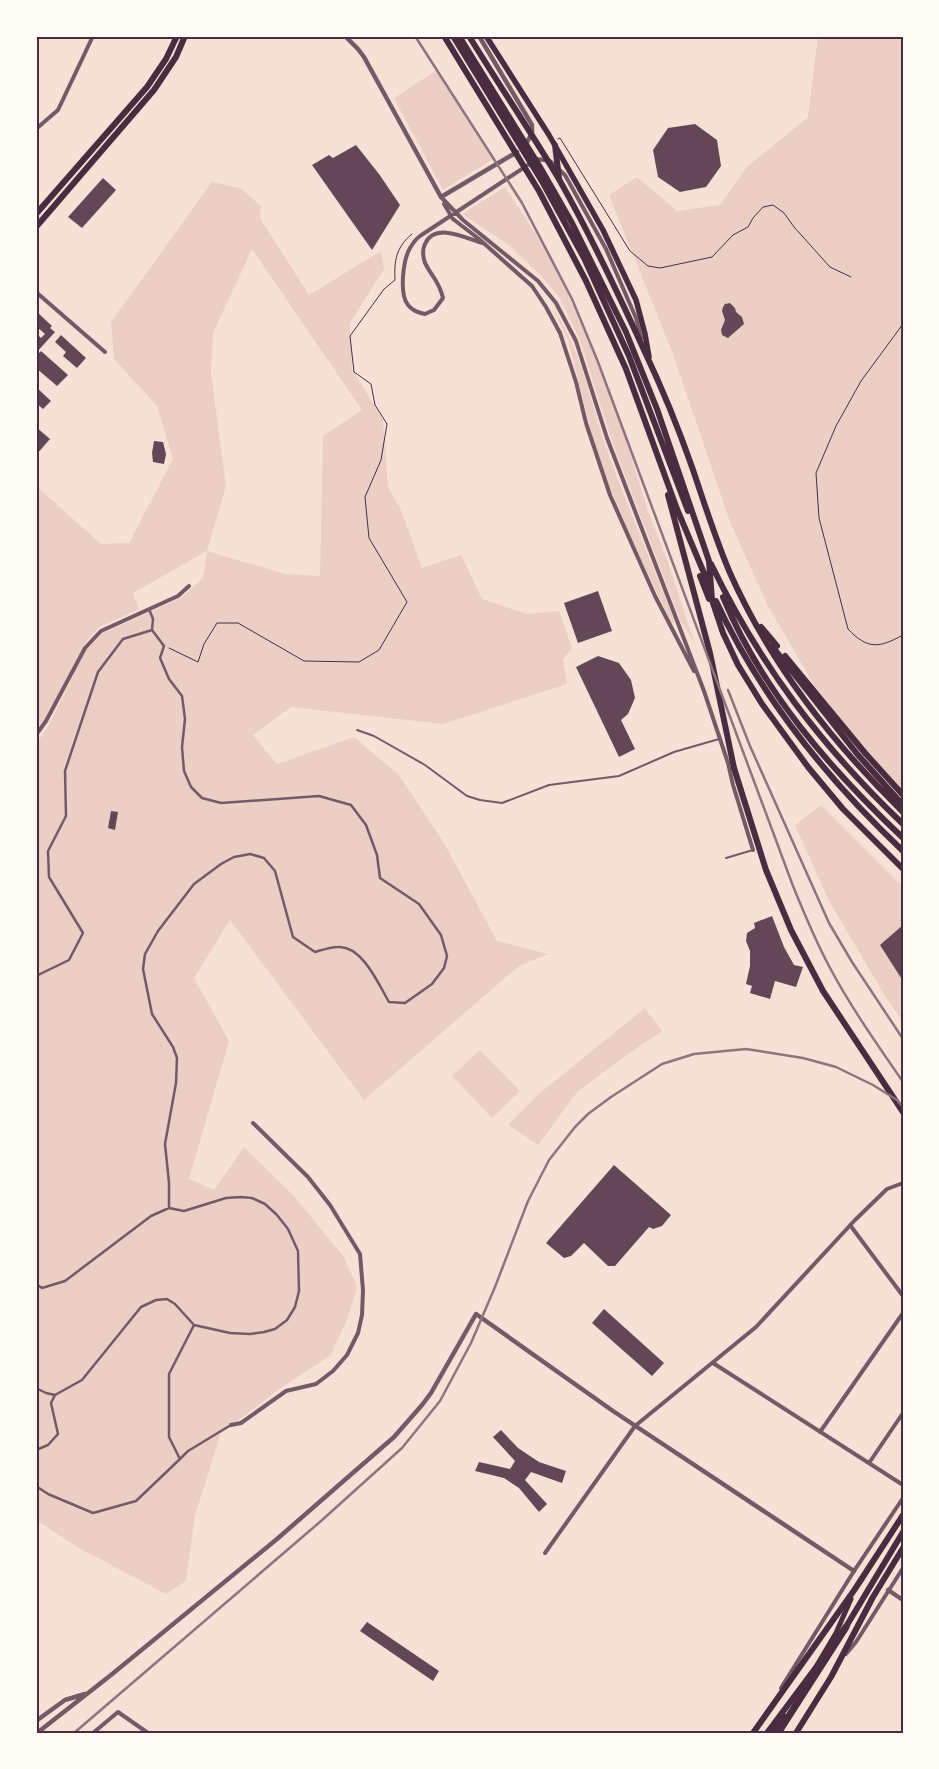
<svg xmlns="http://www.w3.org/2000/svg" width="939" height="1769" font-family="'Zilla Slab',serif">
  <rect width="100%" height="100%" fill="#f7e1d7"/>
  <path fill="#ebcfc5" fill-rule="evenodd" d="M 818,36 L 903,36 L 903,792 L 863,748 L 814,685 L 768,606 L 730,522 L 673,354 L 609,195 L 637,177 L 677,211 L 720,205 L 747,167 L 808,117 Z
    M 437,70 L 495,158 L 443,190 L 394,98 Z
    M 212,182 L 240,188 L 261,206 L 260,218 L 309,295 L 381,251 L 384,269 L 350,323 L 352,369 L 383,420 L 388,487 L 401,510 L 422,568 L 461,555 L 482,599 L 527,614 L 559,611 L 572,648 L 563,659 L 567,684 L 443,724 L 291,707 L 253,735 L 277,764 L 354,737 L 399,775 L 444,843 L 497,941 L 548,954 L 519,966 L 364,1100 L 230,920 L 194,978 L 229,1041 L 189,1179 L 214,1190 L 244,1147 L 294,1196 L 343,1256 L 357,1287 L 348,1317 L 331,1355 L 281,1388 L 221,1433 L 195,1515 L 186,1581 L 166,1594 L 77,1547 L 36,1520 L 36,744 L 49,725 L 86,650 L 103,633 L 181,598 L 203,578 L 207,551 L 133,593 L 139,609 L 99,627 L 83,646 L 44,720 L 36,731 L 36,486 L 101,544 L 129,543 L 173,459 L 157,406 L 114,359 L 111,322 ZM 252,249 L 362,410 L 323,436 L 320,576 L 285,574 L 207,551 L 226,486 L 211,373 L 213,333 Z
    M 505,187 L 554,262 L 601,372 L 622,426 L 647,508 L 669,565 L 694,642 L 680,620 L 612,441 L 579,338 L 559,297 L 541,276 L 510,246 L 462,214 Z
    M 552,307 C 581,348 589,397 605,444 C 626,504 652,563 675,622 L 674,623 L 671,622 L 633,543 L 607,481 L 590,427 L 568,340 Z
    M 821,805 L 903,887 L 903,1022 L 885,996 L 828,899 L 795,825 Z
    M 645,1008 L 662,1031 L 631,1052 L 578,1091 L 538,1145 L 508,1125 L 540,1093 Z
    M 480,1050 L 520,1091 L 492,1118 L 452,1076 Z"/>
  <path fill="#644757" d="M 695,124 L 717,140 L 721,166 L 706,187 L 680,192 L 658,177 L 653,150 L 668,128 Z
    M 356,145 L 379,174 L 400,205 L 372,250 L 312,165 L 329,155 L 333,158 Z
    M 103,178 L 116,190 L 82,228 L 68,217 Z
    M 730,303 L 735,308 L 736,312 L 742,317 L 744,324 L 728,338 L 722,335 L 721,330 L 725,320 L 722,311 L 723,307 L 725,304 Z
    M 36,311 L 52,326 L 50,328 L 55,332 L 36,353 L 36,337 L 38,335 L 41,338 L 45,334 L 36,326 Z
    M 61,335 L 86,358 L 77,368 L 63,356 L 66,352 L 55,342 Z
    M 41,351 L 68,375 L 57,386 L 36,368 L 36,356 Z
    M 36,387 L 51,401 L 43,409 L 36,403 Z
    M 36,427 L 50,439 L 36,455 Z
    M 154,441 L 163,442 L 166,454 L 164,464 L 153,462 L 152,453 Z
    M 598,591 L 612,631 L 578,643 L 564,603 Z
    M 598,656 L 619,663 L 631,680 L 635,698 L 628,714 L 621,720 L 635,749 L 619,757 L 576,667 Z
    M 111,811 L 118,812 L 115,830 L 108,828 Z
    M 772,916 L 784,947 L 794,965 L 803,967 L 796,987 L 775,981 L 770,999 L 750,993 L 752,986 L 746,984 L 750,966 L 750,951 L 746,941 L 747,933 L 755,928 L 754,923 Z
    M 903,925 L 903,981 L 880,945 Z
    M 614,1165 L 671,1215 L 662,1226 L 653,1229 L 649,1227 L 615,1266 L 608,1266 L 584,1243 L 571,1256 L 564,1258 L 546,1243 Z
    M 604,1309 L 664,1363 L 652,1376 L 592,1323 Z
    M 501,1430 L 518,1448 L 539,1462 L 566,1471 L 562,1483 L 531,1472 L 525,1480 L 547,1504 L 539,1512 L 519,1488 L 504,1478 L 475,1471 L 479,1462 L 510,1469 L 515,1461 L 493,1437 Z
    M 367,1622 L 439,1671 L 433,1681 L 360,1631 Z"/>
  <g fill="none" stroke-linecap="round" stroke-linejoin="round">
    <path stroke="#4a2c40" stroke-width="1" d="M 558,139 L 560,138 L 630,251 L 648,266 L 660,268 L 712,257 L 733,235 L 748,227 L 753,218 L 763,207 L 773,205 L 784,213 L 794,227 L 830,267 L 851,277
      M 903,324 L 861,381 L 836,426 L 816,473 L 819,518 L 848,629 C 868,650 879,648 903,635
      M 169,648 L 198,662 L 204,644 L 217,623 L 238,623 L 304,661 L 359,662 L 379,650 L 407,602 L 369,538 L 365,497 L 381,460 L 387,424 L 375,405 L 371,384 L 354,372 L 350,336 L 384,289 L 395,280 C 394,261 396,247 412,234"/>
    <path stroke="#755966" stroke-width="2" d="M 357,730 L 374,736 L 425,765 L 467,796 L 480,800 L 502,803 L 549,785 L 619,776 L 674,752 L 719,739
      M 726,858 L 753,850"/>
    <path stroke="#755966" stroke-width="2.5" d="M 149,609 L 153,619 L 152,630 L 164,646 L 160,658 L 169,679 L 182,696 L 185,719 L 182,747 L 184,771 L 191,787 L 202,798 L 221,803 L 319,796 L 351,805 L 366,825 L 377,855 L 380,878 L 419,904 L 441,935 L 447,956 L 444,968 L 432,984 L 405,1003 L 389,1002 C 379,985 362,945 338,947 C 330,947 322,950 315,952 L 293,937 L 275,871 L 264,858 L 250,854 L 234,857 L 221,864 L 194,884 L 158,931 L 145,954 L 143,969 L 152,1014 L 173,1047 L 177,1058 L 176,1083 L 165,1144 L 169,1183 L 169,1208
      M 36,976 L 69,960 L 83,933 L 49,877 L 48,851 L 66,816 L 65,771 L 98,672 L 123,639 L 152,630
      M 36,1284 L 42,1288 L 65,1281 L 151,1216 L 169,1208 L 184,1211 L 226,1198 L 241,1197 L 252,1198 L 265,1204 L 277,1215 L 288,1229 L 298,1251 L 299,1291 L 295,1307 L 287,1320 L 275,1329 L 264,1332 L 250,1334 L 230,1333 L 194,1325 L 175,1304 L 167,1299 L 156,1300 L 141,1307 L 82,1380 L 55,1395 L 46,1393 L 36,1388
      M 36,1450 L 48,1445 L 58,1434 L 51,1403 L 55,1395
      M 180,1459 L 188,1451 L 231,1425
      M 36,1486 L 48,1494 L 93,1513 L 136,1501 L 180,1459 L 169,1437 L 169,1374 L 194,1325"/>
    <path stroke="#755966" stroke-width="4" d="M 36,129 L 58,110 L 93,36
      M 441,197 L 463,220 L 538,281 L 556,303 L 576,341 L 607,438 L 704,691 L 728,763 L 733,785 L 753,850
      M 444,204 L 453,219 L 479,239 L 532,286 L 546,307 L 560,333 L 576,382 L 586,423 L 610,495 L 655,596 L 694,671
      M 485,244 C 468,239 435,221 425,244 C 422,250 423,257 425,263 C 432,277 439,281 443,298 L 434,310 L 425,314 C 419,313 412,310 408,305 C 399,294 403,260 410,248 C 413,243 416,239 420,236 L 537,159 L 550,161 L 565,175 L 606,249 L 636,318 L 641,338
      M 36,292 L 105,352
      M 36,735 L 46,721 L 85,648 L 101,631 L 178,596 L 189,586
      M 850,1225 L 903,1296
      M 713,1363 L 903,1485
      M 231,1425 L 241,1423 L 286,1391 L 316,1384 L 333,1371 L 347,1355 L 358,1333 L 362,1315 L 363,1290 L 360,1254 L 330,1205 L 308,1177 L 253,1123
      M 820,1432 L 903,1313
      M 869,1463 L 903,1413
      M 545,1553 L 635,1426 L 756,1327 L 855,1220 L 887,1189 L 903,1183
      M 846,1654 L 856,1642 L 903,1568
      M 781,1688 L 854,1571 L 903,1498
      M 93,1733 L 118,1712 L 148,1733"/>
    <path stroke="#755966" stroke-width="4.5" d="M 345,36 L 358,49 L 364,57 L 441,197 L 517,152
      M 479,36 L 532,125 L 532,133 L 525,146
      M 888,1590 L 903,1600
      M 36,1721 L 65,1700 L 85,1694
      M 37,1733 L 111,1675 L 277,1539 L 394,1437 L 422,1405 L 431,1393 L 476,1314 L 613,1411 L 854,1571"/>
    <path stroke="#4a2c40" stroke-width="5" d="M 817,1665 L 836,1633 L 851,1599
      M 772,1733 L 784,1716"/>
    <path stroke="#4a2c40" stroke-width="5.5" d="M 486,36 L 549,135 L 603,230 L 636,300 L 645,334 L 649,357"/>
    <path stroke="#4a2c40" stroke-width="6" d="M 444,36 L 539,191 L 586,281 L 626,369 L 677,509 L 709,585
      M 453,36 L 543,183 L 584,258 L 629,356 L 688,511
      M 459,36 L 540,167 L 572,223 L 626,332 L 657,409 L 709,561 L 712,600 L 723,633 L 738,665 L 762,704 L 808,767 L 843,809 L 903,869
      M 469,36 C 499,85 531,132 560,181 C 591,236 618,293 644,350 C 662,388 678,427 692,467 C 704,502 715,538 730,573 C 771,665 832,742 903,812
      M 555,145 L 559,178
      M 36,214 L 147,87 L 166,59 L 177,36
      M 36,227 L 154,90 L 176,57 L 185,36
      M 668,495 L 710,653 L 734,768 L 766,870 L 791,930 L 823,991 L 903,1112
      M 711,564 C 760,665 821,746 903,824
      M 700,576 L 709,599
      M 723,597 C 762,691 830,769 903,838
      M 716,601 C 760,696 827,779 903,851
      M 761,627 L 777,646
      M 772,646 L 858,755 L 903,805
      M 785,656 L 865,753 L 903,795
      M 844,1630 L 903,1532
      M 753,1733 L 855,1589 L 903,1515
      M 767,1733 L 820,1662
      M 796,1733 L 831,1677 L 873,1597 L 903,1548"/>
    <path stroke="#4a2c40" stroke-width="7" d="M 778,1733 L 846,1627"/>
    <path stroke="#8f747c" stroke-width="2.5" d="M 415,36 L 522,203 L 572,299 L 598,362 L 793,886 C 804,913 815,940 829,966 C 850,1006 877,1044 903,1082
      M 728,690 L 750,746 L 829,923 L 852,962 L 903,1039
      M 74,1733 L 321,1521 L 402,1448 L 440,1401 L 471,1343 L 495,1287 L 528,1201 L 549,1160 L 575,1127 L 588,1114 L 611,1097 L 662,1064 L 694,1054 L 746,1049 L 803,1058 L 836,1067 L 873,1085 L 897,1100 L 903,1107"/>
  </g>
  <rect width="939" height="1769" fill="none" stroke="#fffaf5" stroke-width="75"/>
  <rect x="38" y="38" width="864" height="1694" fill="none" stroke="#4a2c40" stroke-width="2"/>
</svg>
